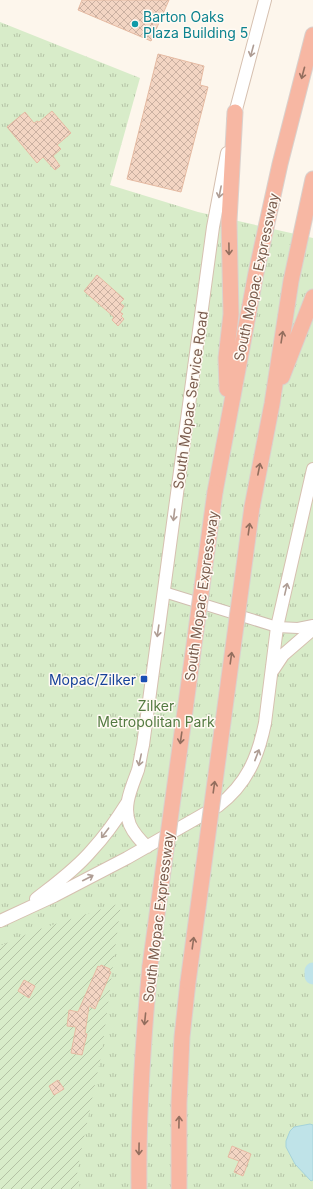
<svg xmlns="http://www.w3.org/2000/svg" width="313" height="1189" font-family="Inter,sans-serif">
  <defs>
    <pattern id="park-tufts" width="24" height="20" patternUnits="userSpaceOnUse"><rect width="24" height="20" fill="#d8ecc9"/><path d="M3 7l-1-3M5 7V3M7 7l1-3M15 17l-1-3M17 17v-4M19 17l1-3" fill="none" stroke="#b4c2a5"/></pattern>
    <pattern id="garden-furrows" width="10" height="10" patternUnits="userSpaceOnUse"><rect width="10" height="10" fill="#d8ecc9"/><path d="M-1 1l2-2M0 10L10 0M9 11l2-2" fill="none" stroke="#b4c2a5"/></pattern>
    <pattern id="building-cross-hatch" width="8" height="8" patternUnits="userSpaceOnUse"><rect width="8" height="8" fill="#f3d5c3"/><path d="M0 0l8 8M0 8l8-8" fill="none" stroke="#cab0a1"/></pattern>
  </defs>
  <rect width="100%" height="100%" fill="#fdf6ec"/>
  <path fill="url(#park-tufts)" d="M 0,22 L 140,78 L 110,185 L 198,212 L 313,238 L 313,1189 L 0,1189 Z"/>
  <path fill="url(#garden-furrows)" d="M 121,903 L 102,1051 L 77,1171 L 80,1189 L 0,1189 L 0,946 L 34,931 Z"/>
  <path fill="#bfe3e8" stroke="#a5d3da" d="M 310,1124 L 313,1125 L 313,1180 L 311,1181 L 295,1164 L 286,1147 L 286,1141 L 290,1131 L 294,1127 Z"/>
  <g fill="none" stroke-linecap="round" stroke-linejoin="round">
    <path stroke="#bfe3e8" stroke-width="17" d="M 313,971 L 313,976"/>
  </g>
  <path fill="url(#building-cross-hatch)" stroke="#e6bba3" d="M 82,0 L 169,0 L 151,41 L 78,10 Z
    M 158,54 L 204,66 L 200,85 L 208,87 L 181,192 L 127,179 Z
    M 52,111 L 71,133 L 57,145 L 61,149 L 53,156 L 60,166 L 55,170 L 43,157 L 37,163 L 7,127 L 25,112 L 34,123 L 37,121 L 39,122 Z
    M 97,275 L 124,299 L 120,303 L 124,306 L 120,312 L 123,314 L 121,316 L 124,319 L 118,326 L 112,320 L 114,317 L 84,291 Z
    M 101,965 L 110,969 L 109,971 L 111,972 L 95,1009 L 89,1006 L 85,1033 L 87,1034 L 82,1055 L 71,1053 L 76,1027 L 67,1026 L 69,1010 L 78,1012 L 98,966 L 100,967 Z
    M 24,980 L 35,986 L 29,998 L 18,991 Z
    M 58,1080 L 64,1089 L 54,1095 L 49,1086 Z
    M 232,1146 L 251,1154 L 243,1176 L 234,1172 L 239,1161 L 228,1157 Z"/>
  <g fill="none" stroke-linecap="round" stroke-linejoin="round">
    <g stroke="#d1beb0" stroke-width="12">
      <path id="tertiary" d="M 164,592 L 277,627 L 298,628 L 313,625"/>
    </g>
    <g stroke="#d6c0b0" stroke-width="14">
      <path id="secondary" d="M 233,121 L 265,0
        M 273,670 L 283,655 L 313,629
        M 147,847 C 140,840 134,834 130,825 C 122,806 132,787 138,770 C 140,762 141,753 143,745 L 213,227 L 227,153
        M 36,899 C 55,884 76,869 92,850 C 105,836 117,819 127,803
        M 0,921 L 54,896 L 127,858 L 218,806 C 247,784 258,757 265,723 L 277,627 L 313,469"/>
    </g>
    <g stroke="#dad1cd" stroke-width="17">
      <path id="motorway" d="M 282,377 L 313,297
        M 227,389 L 226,358 L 231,314 L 229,221 L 235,112
        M 215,492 L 256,273 L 280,164 L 313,35
        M 252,507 L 272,404 L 291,281 L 313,179
        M 139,1189 C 138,1114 143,1040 150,966
        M 179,1189 L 179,1103 L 182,1037 L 188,982"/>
    </g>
    <use href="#tertiary" stroke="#fff" stroke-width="10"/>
    <use href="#secondary" stroke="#fff" stroke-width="12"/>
    <use href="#motorway" stroke="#f7b7a3" stroke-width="15"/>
    <g stroke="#dad1cd" stroke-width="17" stroke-linecap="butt">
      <path id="motorway-bridge" d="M 150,966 L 215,492
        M 188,982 L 252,507"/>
    </g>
    <use href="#motorway-bridge" stroke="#f7b7a3" stroke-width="15"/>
  </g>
  <defs><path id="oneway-shaft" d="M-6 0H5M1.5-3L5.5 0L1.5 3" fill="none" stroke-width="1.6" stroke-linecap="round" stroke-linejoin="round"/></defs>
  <g stroke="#af9d94">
    <use href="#oneway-shaft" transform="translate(252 51) rotate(105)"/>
    <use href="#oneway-shaft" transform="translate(220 192) rotate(101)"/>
    <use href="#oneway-shaft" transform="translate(174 515) rotate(97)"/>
    <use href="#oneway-shaft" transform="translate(286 589) rotate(-77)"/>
    <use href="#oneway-shaft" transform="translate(158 631) rotate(98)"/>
    <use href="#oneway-shaft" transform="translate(257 755) rotate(-69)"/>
    <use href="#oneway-shaft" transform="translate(140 760) rotate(102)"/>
    <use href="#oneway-shaft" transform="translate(105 833) rotate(127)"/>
    <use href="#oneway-shaft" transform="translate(88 878) rotate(-27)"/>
  </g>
  <g stroke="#936e5e">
    <use href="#oneway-shaft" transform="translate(303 73) rotate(105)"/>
    <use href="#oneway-shaft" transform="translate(229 249) rotate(89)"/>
    <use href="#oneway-shaft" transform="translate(282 337) rotate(-81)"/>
    <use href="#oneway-shaft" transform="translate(259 469) rotate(-79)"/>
    <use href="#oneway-shaft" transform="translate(249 529) rotate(-82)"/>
    <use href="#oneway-shaft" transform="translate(231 658) rotate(-82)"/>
    <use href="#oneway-shaft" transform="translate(181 738) rotate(98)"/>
    <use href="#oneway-shaft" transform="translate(214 787) rotate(-82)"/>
    <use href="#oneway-shaft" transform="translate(193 943) rotate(-82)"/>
    <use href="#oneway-shaft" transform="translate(145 1019) rotate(96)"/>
    <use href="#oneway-shaft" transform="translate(179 1122) rotate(-89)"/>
    <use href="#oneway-shaft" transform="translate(139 1149) rotate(91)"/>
  </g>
  <circle fill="#0f9aa8" stroke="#fffaf3" stroke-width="1.5" cx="135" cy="24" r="4"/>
  <rect fill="#1a4fb4" stroke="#fffaf3" stroke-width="1.5" x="140" y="675" width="8" height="8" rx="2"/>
  <g text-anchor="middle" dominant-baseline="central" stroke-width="3" stroke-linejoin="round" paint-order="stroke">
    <g font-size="14" fill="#0d838f" stroke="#fffaf3" text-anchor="start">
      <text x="143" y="16">Barton Oaks<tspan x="143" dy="16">Plaza Building 5</tspan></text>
    </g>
    <g font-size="14" fill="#7a5c4d" stroke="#fffaf3">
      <text transform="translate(256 277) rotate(-78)">South Mopac Expressway</text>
      <text transform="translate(190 400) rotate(-82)">South Mopac Service Road</text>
      <text transform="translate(201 596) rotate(-82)">South Mopac Expressway</text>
      <text transform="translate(158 917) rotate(-83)">South Mopac Expressway</text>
    </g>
    <g font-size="14" fill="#164399" stroke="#fffaf3" text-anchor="end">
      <text x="136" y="679">Mopac/Zilker</text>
    </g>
    <g font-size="14" fill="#537a41" stroke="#fffaf3">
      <text x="156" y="705">Zilker<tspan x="156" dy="16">Metropolitan Park</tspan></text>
    </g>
  </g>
</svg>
